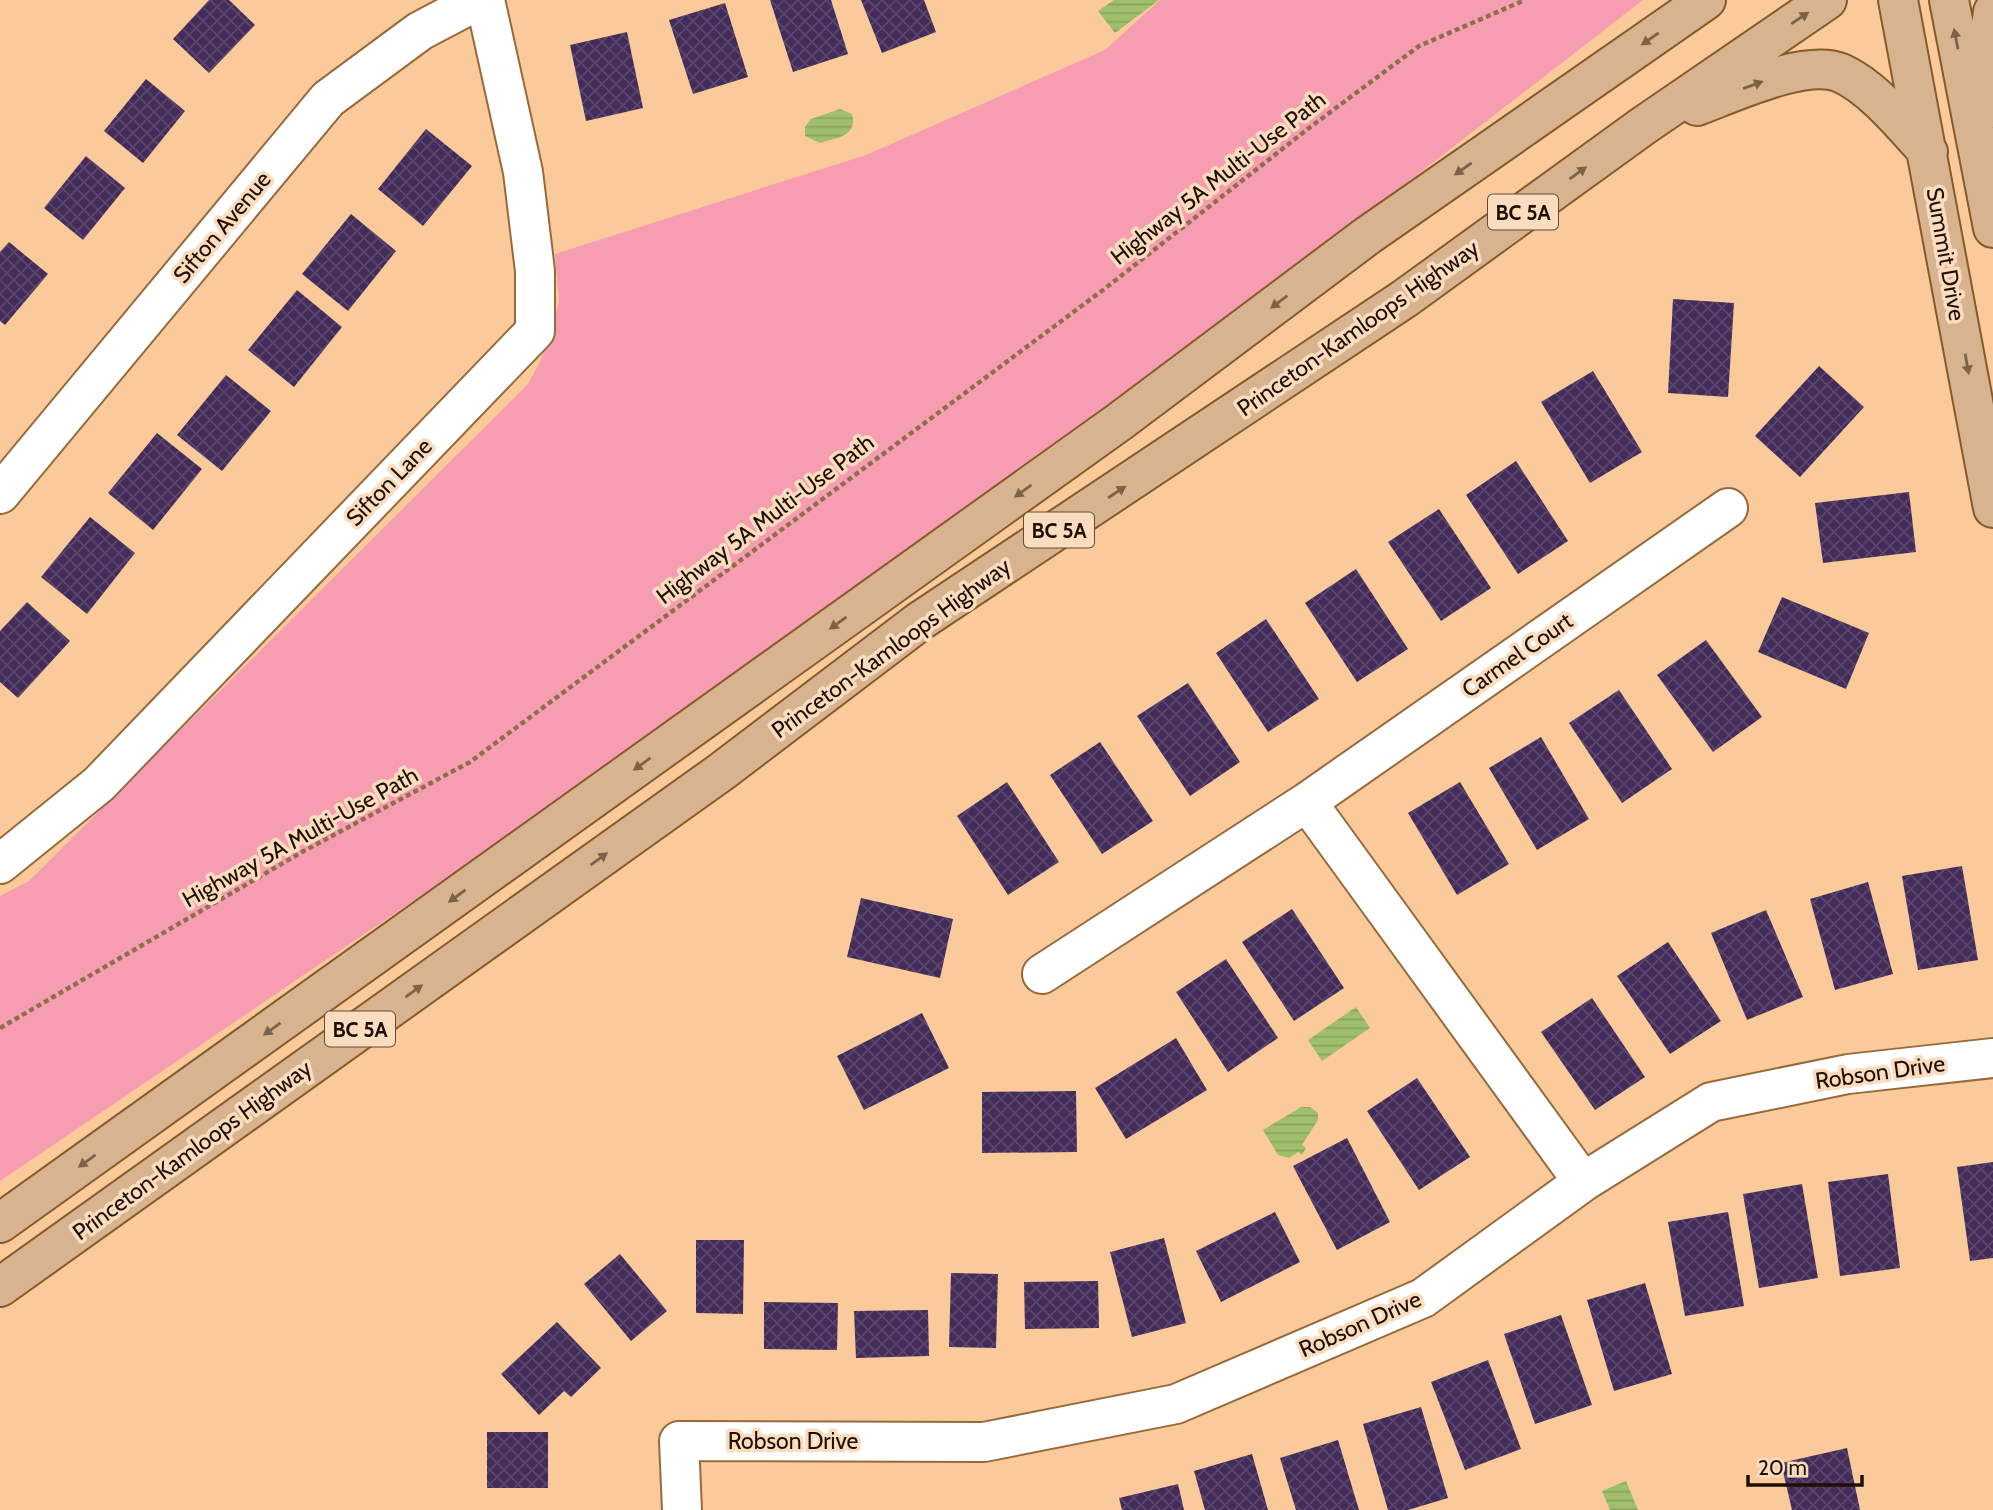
<svg xmlns="http://www.w3.org/2000/svg" width="1993" height="1510" font-family="Cabin,sans-serif">
  <defs>
    <pattern id="water-rules" width="6" height="5" patternUnits="userSpaceOnUse" patternTransform="scale(1.75)"><rect width="6" height="5" fill="#a0bf6d"/><path d="M0 2.5h6" fill="none" stroke="#8aa35d"/></pattern>
    <pattern id="building-cross-hatch" width="8" height="8" patternUnits="userSpaceOnUse" patternTransform="scale(1.75)"><rect width="8" height="8" fill="#432b5a"/><path d="M0 0l8 8M0 8l8-8" fill="none" stroke="#5b476c"/></pattern>
  </defs>
  <rect width="100%" height="100%" fill="#fbca9a"/>
  <path fill="#f79db1" d="M 1160,0 L 1643,0 L 1222,326 L 450,876 L 0,1181 L 0,896 L 29,881 L 528,384 L 541,360 L 559,302 L 555,254 L 866,155 L 1105,50 Z"/>
  <path fill="url(#water-rules)" d="M 1114,0 L 1159,0 L 1115,33 L 1098,11 Z
    M 840,109 L 852,114 C 858,136 837,138 820,143 L 805,136 L 805,127 L 811,119 Z
    M 1356,1007 L 1370,1028 L 1322,1061 L 1308,1040 Z
    M 1301,1107 L 1310,1107 L 1318,1113 L 1318,1120 L 1302,1145 L 1306,1148 L 1302,1155 L 1298,1152 L 1289,1158 L 1278,1155 L 1263,1130 Z
    M 1626,1481 L 1638,1510 L 1610,1510 L 1602,1491 Z"/>
  <path fill="url(#building-cross-hatch)" d="M 209,0 L 229,0 L 255,25 L 209,73 L 173,39 Z
    M 770,0 L 831,0 L 848,54 L 793,72 Z
    M 861,0 L 924,0 L 936,32 L 882,53 Z
    M 725,3 L 748,77 L 693,94 L 669,20 Z
    M 627,32 L 643,108 L 586,121 L 570,45 Z
    M 146,79 L 185,111 L 143,163 L 104,131 Z
    M 426,129 L 472,166 L 423,226 L 378,189 Z
    M 86,156 L 125,188 L 83,240 L 44,208 Z
    M 351,214 L 396,251 L 348,311 L 302,274 Z
    M 9,242 L 48,274 L 5,325 L 0,321 L 0,252 Z
    M 297,290 L 342,327 L 294,387 L 248,350 Z
    M 1673,299 L 1734,303 L 1728,397 L 1668,393 Z
    M 1819,366 L 1864,407 L 1800,477 L 1755,436 Z
    M 1593,371 L 1642,452 L 1590,483 L 1541,402 Z
    M 226,375 L 271,411 L 222,471 L 177,435 Z
    M 157,433 L 202,469 L 153,530 L 108,493 Z
    M 1516,461 L 1568,541 L 1518,574 L 1466,495 Z
    M 1909,492 L 1916,552 L 1823,563 L 1815,503 Z
    M 1439,509 L 1491,588 L 1441,621 L 1388,542 Z
    M 90,517 L 135,553 L 87,614 L 41,577 Z
    M 1356,569 L 1408,649 L 1357,682 L 1305,603 Z
    M 1782,597 L 1869,633 L 1846,689 L 1758,652 Z
    M 27,602 L 70,641 L 18,698 L 0,682 L 0,631 Z
    M 1266,619 L 1319,699 L 1268,732 L 1216,653 Z
    M 1706,640 L 1762,717 L 1713,752 L 1657,675 Z
    M 1188,683 L 1240,762 L 1190,796 L 1137,716 Z
    M 1619,690 L 1672,769 L 1622,803 L 1569,723 Z
    M 1541,737 L 1589,819 L 1537,850 L 1489,768 Z
    M 1100,742 L 1153,821 L 1102,854 L 1050,775 Z
    M 1007,782 L 1059,862 L 1008,895 L 957,816 Z
    M 1460,782 L 1509,864 L 1457,895 L 1408,813 Z
    M 1962,866 L 1978,960 L 1918,970 L 1902,876 Z
    M 1868,882 L 1893,974 L 1835,990 L 1810,899 Z
    M 861,898 L 953,919 L 940,978 L 847,957 Z
    M 1292,909 L 1344,988 L 1294,1021 L 1242,942 Z
    M 1766,910 L 1803,997 L 1747,1020 L 1711,933 Z
    M 1668,942 L 1721,1021 L 1670,1054 L 1617,976 Z
    M 1226,959 L 1278,1038 L 1228,1072 L 1176,992 Z
    M 1592,998 L 1645,1077 L 1595,1110 L 1541,1032 Z
    M 922,1013 L 949,1068 L 864,1110 L 837,1056 Z
    M 1176,1038 L 1207,1090 L 1126,1139 L 1095,1088 Z
    M 1417,1078 L 1470,1157 L 1419,1190 L 1367,1111 Z
    M 1076,1091 L 1077,1152 L 982,1153 L 982,1092 Z
    M 1347,1138 L 1390,1222 L 1337,1250 L 1293,1166 Z
    M 1993,1162 L 1993,1258 L 1970,1261 L 1957,1167 Z
    M 1888,1174 L 1900,1268 L 1840,1276 L 1828,1182 Z
    M 1802,1184 L 1818,1278 L 1759,1288 L 1743,1194 Z
    M 1275,1212 L 1300,1262 L 1221,1302 L 1196,1251 Z
    M 1728,1212 L 1744,1306 L 1685,1316 L 1668,1222 Z
    M 1164,1238 L 1186,1323 L 1132,1337 L 1110,1252 Z
    M 696,1240 L 744,1240 L 743,1314 L 696,1313 Z
    M 620,1254 L 667,1311 L 631,1341 L 584,1284 Z
    M 951,1273 L 998,1274 L 996,1348 L 949,1347 Z
    M 1098,1281 L 1099,1328 L 1025,1329 L 1024,1282 Z
    M 1645,1283 L 1672,1374 L 1614,1391 L 1587,1300 Z
    M 764,1302 L 838,1303 L 837,1350 L 764,1349 Z
    M 928,1310 L 929,1356 L 856,1358 L 854,1311 Z
    M 1561,1315 L 1592,1405 L 1535,1424 L 1504,1334 Z
    M 557,1322 L 601,1368 L 571,1397 L 564,1391 L 539,1415 L 501,1374 Z
    M 1488,1360 L 1521,1449 L 1465,1470 L 1431,1382 Z
    M 1421,1407 L 1448,1498 L 1408,1510 L 1388,1510 L 1363,1424 Z
    M 487,1432 L 548,1432 L 548,1488 L 487,1488 Z
    M 1338,1440 L 1359,1510 L 1296,1510 L 1280,1458 Z
    M 1847,1448 L 1860,1510 L 1792,1510 L 1781,1463 Z
    M 1252,1454 L 1268,1510 L 1205,1510 L 1194,1471 Z
    M 1178,1484 L 1184,1510 L 1122,1510 L 1119,1498 Z"/>
  <g fill="none" stroke-linecap="round" stroke-linejoin="round">
    <g stroke="#966a3c" stroke-width="42">
      <path id="minor" d="M 0,494 L 328,99 L 420,31 L 479,0
        M 1307,802 L 1583,1182
        M 0,864 L 99,784 L 535,331 L 535,271 L 523,172 L 485,0
        M 1042,974 L 1307,802 L 1728,508
        M 682,1510 L 679,1441 L 984,1442 L 1176,1404 L 1423,1298 L 1583,1182 L 1711,1102 L 1848,1074 L 1993,1058"/>
    </g>
    <g stroke="#865a2c" stroke-width="42">
      <path id="major" d="M 1898,0 L 1993,508
        M 1949,0 L 1993,228
        M 1697,106 C 1732,93 1806,58 1841,73 C 1873,87 1905,127 1928,152
        M 1988,109 L 1987,52 L 1993,12
        M 0,1223 L 1119,422 L 1367,236 L 1706,0
        M 0,1287 L 721,772 L 920,621 L 1404,299 L 1643,126 L 1827,0"/>
    </g>
    <path stroke="#8f6e4e" stroke-width="4.5" stroke-dasharray="5 3.5" stroke-linecap="butt" d="M 0,1028 L 302,852 L 470,762 L 1103,290 L 1309,128 L 1419,46 L 1525,0"/>
    <use href="#minor" stroke="#fff" stroke-width="38"/>
    <use href="#major" stroke="#d7b48f" stroke-width="38"/>
  </g>
  <defs><path id="oneway-solid" d="M-6-.8H1V-3.2L6.5 0L1 3.2V.8H-6Z" transform="scale(1.75)"/></defs>
  <g fill="#7c6248">
    <use href="#oneway-solid" transform="translate(1800 18) rotate(-34)"/>
    <use href="#oneway-solid" transform="translate(1650 39) rotate(145)"/>
    <use href="#oneway-solid" transform="translate(1956 39) rotate(-101)"/>
    <use href="#oneway-solid" transform="translate(1753 85) rotate(-20)"/>
    <use href="#oneway-solid" transform="translate(1463 169) rotate(145)"/>
    <use href="#oneway-solid" transform="translate(1578 173) rotate(-36)"/>
    <use href="#oneway-solid" transform="translate(1279 302) rotate(143)"/>
    <use href="#oneway-solid" transform="translate(1967 364) rotate(80)"/>
    <use href="#oneway-solid" transform="translate(1023 491) rotate(144)"/>
    <use href="#oneway-solid" transform="translate(1117 492) rotate(-33)"/>
    <use href="#oneway-solid" transform="translate(838 623) rotate(144)"/>
    <use href="#oneway-solid" transform="translate(642 764) rotate(144)"/>
    <use href="#oneway-solid" transform="translate(599 859) rotate(-36)"/>
    <use href="#oneway-solid" transform="translate(457 896) rotate(144)"/>
    <use href="#oneway-solid" transform="translate(414 991) rotate(-36)"/>
    <use href="#oneway-solid" transform="translate(272 1029) rotate(144)"/>
    <use href="#oneway-solid" transform="translate(87 1161) rotate(144)"/>
  </g>
  <g text-anchor="middle" dominant-baseline="central" stroke-width="7" stroke-linejoin="round" paint-order="stroke">
    <g fill="#fadcbf" stroke="#614c39" stroke-width="2">
      <rect x="1488" y="194.5" width="70" height="35" rx="5"/>
      <rect x="1024" y="512.5" width="70" height="35" rx="5"/>
      <rect x="325" y="1011.5" width="70" height="35" rx="5"/>
    </g>
    <g font-size="21" font-weight="bold" fill="#200f00">
      <text x="1523" y="212">BC 5A</text>
      <text x="1059" y="530">BC 5A</text>
      <text x="360" y="1029">BC 5A</text>
    </g>
    <g font-size="23" fill="#200f00" stroke="#fadcbf">
      <text transform="translate(1218 178) rotate(-38)">Highway 5A Multi-Use Path</text>
      <text transform="translate(222 227) rotate(-50)">Sifton Avenue</text>
      <text transform="translate(1946 254) rotate(80)">Summit Drive</text>
      <text transform="translate(1358 328) rotate(-35)">Princeton-Kamloops Highway</text>
      <text transform="translate(389 482) rotate(-46)">Sifton Lane</text>
      <text transform="translate(765 519) rotate(-37)">Highway 5A Multi-Use Path</text>
      <text transform="translate(891 648) rotate(-36)">Princeton-Kamloops Highway</text>
      <text transform="translate(1517 655) rotate(-35)">Carmel Court</text>
      <text transform="translate(300 837) rotate(-29)">Highway 5A Multi-Use Path</text>
      <text transform="translate(1880 1072) rotate(-8)">Robson Drive</text>
      <text transform="translate(192 1150) rotate(-36)">Princeton-Kamloops Highway</text>
      <text transform="translate(1360 1324) rotate(-24)">Robson Drive</text>
      <text x="793" y="1441">Robson Drive</text>
    </g>
  </g>
  <path d="M1748 1475v10h114v-10" fill="none" stroke="#200f00" stroke-width="3.5"/>
  <text x="1758" y="1475" font-size="21" fill="#200f00" stroke="#fadcbf" stroke-width="5" paint-order="stroke">20 m</text>
</svg>
